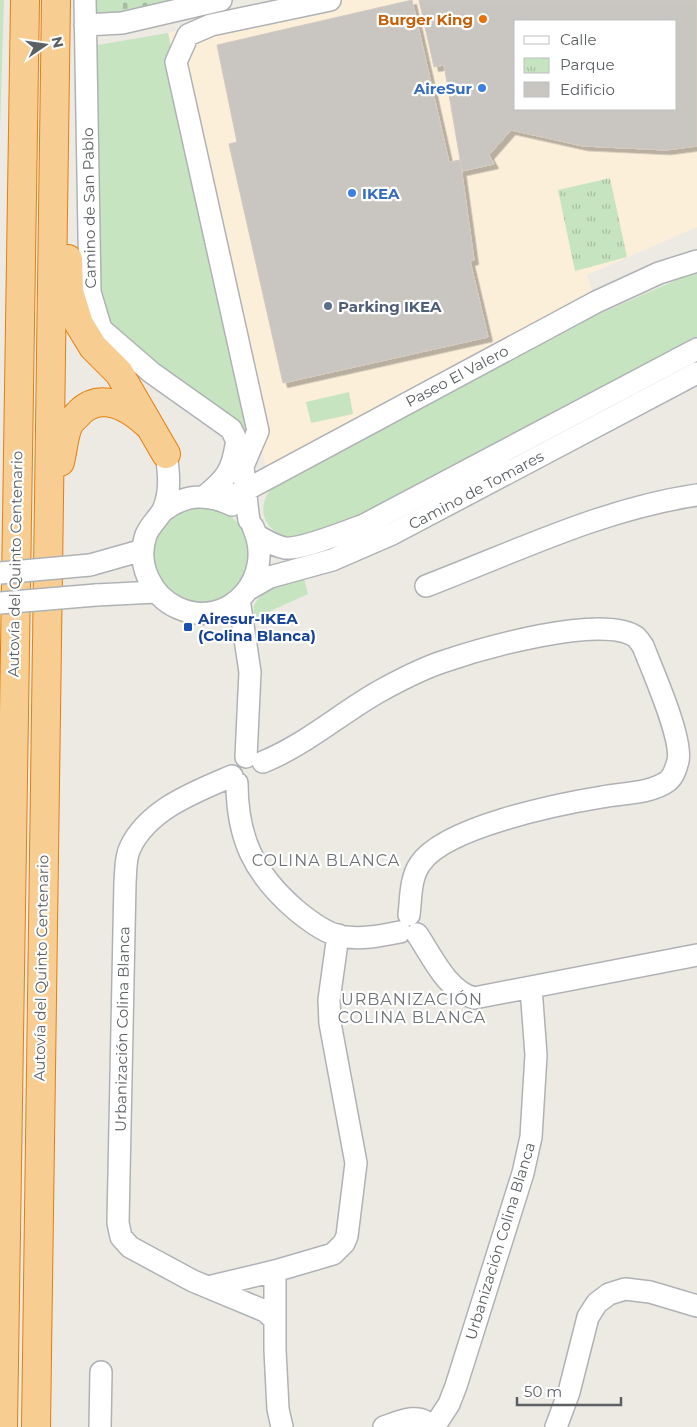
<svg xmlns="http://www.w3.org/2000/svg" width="697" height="1427" font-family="Montserrat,sans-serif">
  <defs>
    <pattern id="cemetery-stones" width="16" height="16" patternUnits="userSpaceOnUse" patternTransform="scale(1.25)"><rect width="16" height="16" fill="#c7e4c1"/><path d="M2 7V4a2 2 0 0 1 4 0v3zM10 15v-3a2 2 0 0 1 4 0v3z" fill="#a5bca0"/></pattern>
    <pattern id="park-tufts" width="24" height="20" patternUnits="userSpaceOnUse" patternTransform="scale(1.25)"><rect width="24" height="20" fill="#c7e4c1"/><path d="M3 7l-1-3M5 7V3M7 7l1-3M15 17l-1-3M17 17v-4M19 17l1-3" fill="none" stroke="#a5bca0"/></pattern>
    <filter id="shadow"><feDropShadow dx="4.5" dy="4.5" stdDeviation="0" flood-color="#0004"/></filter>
  </defs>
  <rect width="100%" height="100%" fill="#edeae4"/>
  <path fill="#fcefda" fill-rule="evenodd" d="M 323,0 L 697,0 L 697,227 L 587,275 L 596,302 L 267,473 L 168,33 ZM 516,21 L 676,21 L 676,109 L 516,109 Z"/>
  <path fill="#c7e4c1" d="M 0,0 L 4,0 L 0,131 Z
    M 85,0 L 123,0 L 122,23 L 85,25 Z
    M 168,33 L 258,431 L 231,429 L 101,329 L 86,47 Z
    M 697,271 L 697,342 L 616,379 L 321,535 C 313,536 301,539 293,538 C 264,534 254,508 273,486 L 542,339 Z
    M 349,392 L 353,414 L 311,423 L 306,402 Z
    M153 554a48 48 0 1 1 96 0a48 48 0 1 1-96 0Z
    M 304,578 L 308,594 L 253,619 L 254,605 L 268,584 Z"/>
  <path fill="url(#cemetery-stones)" d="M 123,0 L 221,0 L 122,23 Z"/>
  <path fill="url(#park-tufts)" d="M 610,178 L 627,257 L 575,271 L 558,190 Z"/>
  <path fill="#c9c5c0" stroke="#d2cac2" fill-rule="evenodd" filter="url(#shadow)" d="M 412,0 L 449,162 L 460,160 L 474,260 L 470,261 L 488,337 L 283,383 L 229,144 L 237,142 L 217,45 Z
    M 419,0 L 697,0 L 697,146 L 666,150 L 583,146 L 511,130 L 489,155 L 494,164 L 462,171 L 444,65 L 434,67 ZM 516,21 L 676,21 L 676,109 L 516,109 Z"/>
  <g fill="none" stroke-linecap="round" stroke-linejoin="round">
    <g stroke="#afb2b5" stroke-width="24">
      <path id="minor" d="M 85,0 L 90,292 L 101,329 L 152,373 L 231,429 C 246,455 244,491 249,520
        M 85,25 L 122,23 L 221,0
        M 166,454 C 169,473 171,492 163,510 C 158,519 150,525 146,535 C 136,564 151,596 178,608 C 230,631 276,576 253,527
        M 243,466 L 258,431 L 176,62 L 188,35 L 211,25 L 330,0
        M 205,496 C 226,479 232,471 236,445
        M 220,499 L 244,491 L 596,302 L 659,273 L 697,261
        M 163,511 C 185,494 207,493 232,505
        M 256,535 C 265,540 274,546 285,548 C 300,550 348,531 364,525 L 697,349
        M 90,565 L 143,550
        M 426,586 C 515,552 602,509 697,495
        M 249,589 L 270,577 L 332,560 L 392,534 L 697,373
        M 96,595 L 156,592
        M 239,599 L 250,672 L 246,757
        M 263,762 C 305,745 341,713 380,691 C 400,680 421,669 442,662 C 480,649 603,613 636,637 C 638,639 641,643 643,646 C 652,670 683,738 678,761 C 676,768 674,776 668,781 C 650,794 622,793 602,797 C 559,804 444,827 420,864 C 410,878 411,899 409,915
        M 232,776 C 197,791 148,809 130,848 C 125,858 126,871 125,882 L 118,1223 L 121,1237 L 130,1247 L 193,1281 L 265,1311 L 275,1320
        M 237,783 C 237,838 254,874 296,910 C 308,920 324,932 339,936 C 360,940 380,936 400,932
        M 417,934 C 432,956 447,991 474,998 L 697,955
        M 208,1287 L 275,1271
        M 100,1427 L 101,1372
        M 282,1427 L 278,1409 L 275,1350 L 275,1271 L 333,1254 L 344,1243 L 347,1236 L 356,1163 L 330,1023 L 329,1000 L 338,935
        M 384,1427 C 398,1422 420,1411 431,1427
        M 434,1427 L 449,1404 L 456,1386 L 523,1173 L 531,1137 L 536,1055 L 531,988
        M 556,1427 L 569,1392 L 588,1317 L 597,1303 L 609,1294 L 625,1289 L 650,1292 L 697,1306"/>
    </g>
    <g stroke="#e47f0d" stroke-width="30">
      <path id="highway" d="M 68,259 L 69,292 L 79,324 L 93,347 L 119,373 L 166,454
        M 60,462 C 63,450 64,434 69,424 C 71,420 77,416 80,412 C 101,392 128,407 146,423
        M 3,1427 L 25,0
        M 36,1427 L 56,0"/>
    </g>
    <use href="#minor" stroke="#fff" stroke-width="21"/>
    <use href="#highway" stroke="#f7cd91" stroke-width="28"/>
    <g stroke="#afb2b5" stroke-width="24" stroke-linecap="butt">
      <path id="minor-bridge" d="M 0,573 L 90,565
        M 0,603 L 96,595"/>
    </g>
    <use href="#minor-bridge" stroke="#fff" stroke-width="21"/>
  </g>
  <circle fill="#e8710a" stroke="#fff" stroke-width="2" cx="483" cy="19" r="5"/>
  <g fill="#3f7fe0" stroke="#fff" stroke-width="2">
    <circle cx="482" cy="88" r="5"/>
    <circle cx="352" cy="193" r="5"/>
  </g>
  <circle fill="#5c6f8a" stroke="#fff" stroke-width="2" cx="328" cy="306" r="5"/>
  <rect fill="#1a4fb4" stroke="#fff" stroke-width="2" x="183" y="622" width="10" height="10" rx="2.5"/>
  <g text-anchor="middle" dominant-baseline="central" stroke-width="4.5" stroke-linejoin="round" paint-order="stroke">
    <g font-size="15" font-weight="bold" fill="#c56008" stroke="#fff" text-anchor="end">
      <text x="473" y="19">Burger King</text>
    </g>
    <g font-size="15" font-weight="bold" fill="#366cbe" stroke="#fff" text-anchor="end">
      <text x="472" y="88">AireSur</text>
      <text x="362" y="193" text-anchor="start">IKEA</text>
    </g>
    <g font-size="15" fill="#5c6063" stroke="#fff">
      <text transform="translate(89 208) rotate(-91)">Camino de San Pablo</text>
      <text transform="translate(457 376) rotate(-28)">Paseo El Valero</text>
      <text transform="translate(476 490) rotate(-28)">Camino de Tomares</text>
      <text transform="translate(15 564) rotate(-89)">Autovía del Quinto Centenario</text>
      <text transform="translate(41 968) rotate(-89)">Autovía del Quinto Centenario</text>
      <text transform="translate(122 1029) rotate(-89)">Urbanización Colina Blanca</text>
      <text transform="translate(500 1241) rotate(-73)">Urbanización Colina Blanca</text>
    </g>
    <g font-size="15" font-weight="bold" fill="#4e5e75" stroke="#fff" text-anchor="start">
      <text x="338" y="306">Parking IKEA</text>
    </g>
    <g font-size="15" font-weight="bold" fill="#164399" stroke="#fff" text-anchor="start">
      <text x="198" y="618">Airesur-IKEA<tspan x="198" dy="17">(Colina Blanca)</tspan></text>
    </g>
    <g font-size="16" letter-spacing="1" fill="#6d7275" stroke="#fff">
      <text x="326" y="860">COLINA BLANCA</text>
      <text x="412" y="999">URBANIZACIÓN<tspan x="412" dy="18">COLINA BLANCA</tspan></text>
    </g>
  </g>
  <rect x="514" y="20" width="162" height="90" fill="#ffffff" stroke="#bebfc1"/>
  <rect x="524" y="36" width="25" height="8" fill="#ffffff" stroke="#bebfc1"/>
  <text x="560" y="45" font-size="15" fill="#5c6063">Calle</text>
  <rect x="524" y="58" width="25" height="15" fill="url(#park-tufts)" stroke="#bebfc1"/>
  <text x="560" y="70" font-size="15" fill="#5c6063">Parque</text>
  <rect x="524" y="82" width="25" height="15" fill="#c9c5c0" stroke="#bebfc1"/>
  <text x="560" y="95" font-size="15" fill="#5c6063">Edificio</text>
  <g transform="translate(45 45) rotate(77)" stroke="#ffffff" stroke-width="4" paint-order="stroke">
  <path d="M0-4L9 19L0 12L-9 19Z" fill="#5c6063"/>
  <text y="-8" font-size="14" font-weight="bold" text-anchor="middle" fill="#5c6063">N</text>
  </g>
  <path d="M517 1397v8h104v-8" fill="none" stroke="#5c6063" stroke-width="2.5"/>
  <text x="524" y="1397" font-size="15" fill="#5c6063" stroke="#ffffff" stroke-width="4" paint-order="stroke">50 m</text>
</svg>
